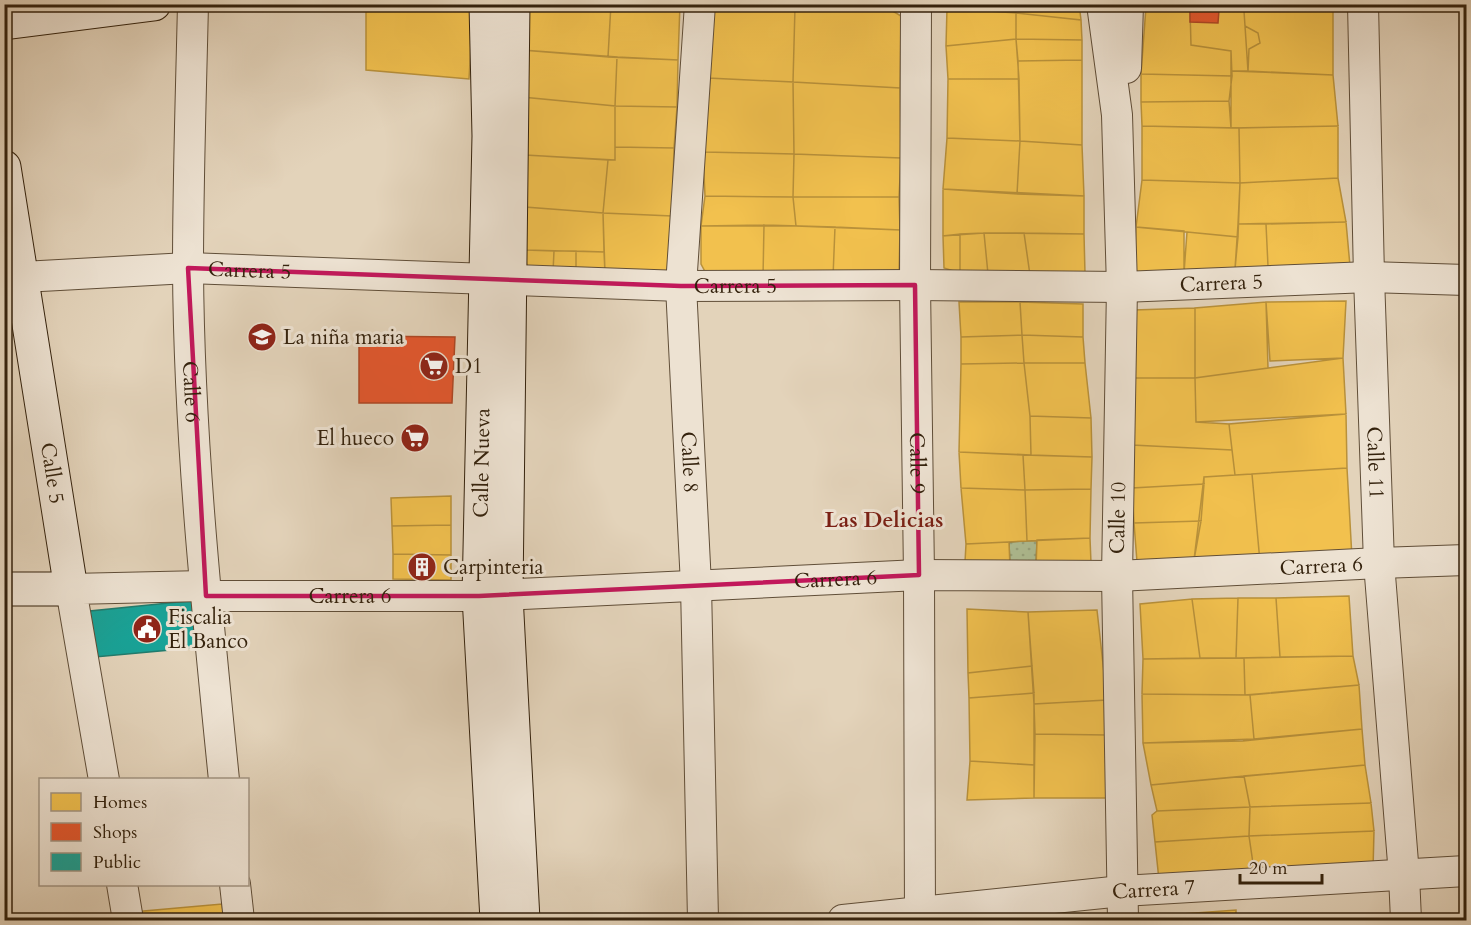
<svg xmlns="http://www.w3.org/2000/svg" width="1471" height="925" font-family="Cardo,serif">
  <defs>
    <pattern id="grass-dots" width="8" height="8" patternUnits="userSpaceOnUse" patternTransform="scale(1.5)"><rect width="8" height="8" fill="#afbe94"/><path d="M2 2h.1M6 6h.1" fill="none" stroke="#97a37e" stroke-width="1.8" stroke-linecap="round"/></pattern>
  </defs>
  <rect width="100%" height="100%" fill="#e3d3ba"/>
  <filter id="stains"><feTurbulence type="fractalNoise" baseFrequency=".00333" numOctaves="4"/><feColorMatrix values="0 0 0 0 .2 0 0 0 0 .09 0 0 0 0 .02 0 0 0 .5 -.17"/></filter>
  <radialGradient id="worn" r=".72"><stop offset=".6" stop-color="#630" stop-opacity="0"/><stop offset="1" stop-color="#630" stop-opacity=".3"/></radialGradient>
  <path fill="url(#grass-dots)" stroke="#727050" stroke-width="1.5" d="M 1037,540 L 1036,568 L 1010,568 L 1009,542 Z"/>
  <path fill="#f2c14e" stroke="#b9913a" stroke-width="1.5" d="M 366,4 L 468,4 L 473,8 L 469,79 L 366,70 Z
    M 523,4 L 611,4 L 608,57 L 522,50 Z
    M 611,4 L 680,4 L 678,60 L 608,57 Z
    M 711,4 L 795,7 L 793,82 L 708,78 Z
    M 947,4 L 1015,4 L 1016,13 L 947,8 Z
    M 1015,4 L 1079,4 L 1081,20 L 1016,13 Z
    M 1333,6 L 1333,75 L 1248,71 L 1244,11 Z
    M 795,7 L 891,10 L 901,16 L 900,88 L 793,82 Z
    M 1146,7 L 1190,9 L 1191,45 L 1231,51 L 1232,76 L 1141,74 Z
    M 947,8 L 1016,13 L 1016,39 L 946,46 Z
    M 1190,9 L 1244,11 L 1245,26 L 1258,33 L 1260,43 L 1249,49 L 1248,71 L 1231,71 L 1231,51 L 1191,45 Z
    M 1016,13 L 1081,20 L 1082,40 L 1016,39 Z
    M 1016,39 L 1082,40 L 1082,60 L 1018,61 Z
    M 1016,39 L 1019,79 L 948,79 L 946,46 Z
    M 522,50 L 617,57 L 615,106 L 522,97 Z
    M 617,57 L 678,60 L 677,107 L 615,106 Z
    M 1082,60 L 1082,145 L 1020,141 L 1018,61 Z
    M 1231,71 L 1333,75 L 1338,126 L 1231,128 Z
    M 1141,74 L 1232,76 L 1229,101 L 1141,102 Z
    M 708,78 L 793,82 L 794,154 L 703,152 Z
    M 948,79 L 1019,79 L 1020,141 L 947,138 Z
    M 793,82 L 900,88 L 901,158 L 794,154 Z
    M 522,97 L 615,106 L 615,160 L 525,155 Z
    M 1229,101 L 1231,128 L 1142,126 L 1141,102 Z
    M 615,106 L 677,107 L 674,148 L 615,147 Z
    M 1142,126 L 1239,128 L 1240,183 L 1142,180 Z
    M 1338,126 L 1338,178 L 1240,183 L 1239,128 Z
    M 947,138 L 1020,141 L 1017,194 L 943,189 Z
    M 1020,141 L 1082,145 L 1084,196 L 1017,194 Z
    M 615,147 L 674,148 L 672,216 L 603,213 L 608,160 L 615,160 Z
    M 703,152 L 794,154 L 793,197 L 705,196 Z
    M 794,154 L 901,158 L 899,197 L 793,197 Z
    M 525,155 L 608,160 L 603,213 L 525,207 Z
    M 1338,178 L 1346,222 L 1238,224 L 1240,183 Z
    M 1142,180 L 1240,183 L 1238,237 L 1136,227 Z
    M 943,189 L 1084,196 L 1084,234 L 984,233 L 943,236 Z
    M 705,196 L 793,197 L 796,226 L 701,226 Z
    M 793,197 L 899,197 L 900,230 L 796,226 Z
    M 525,207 L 603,213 L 604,252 L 525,250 Z
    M 603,213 L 672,216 L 672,276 L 605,273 Z
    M 1346,222 L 1350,266 L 1268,266 L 1266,224 Z
    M 1238,224 L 1266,224 L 1268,266 L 1235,269 Z
    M 764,225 L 835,227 L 833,277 L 763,277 Z
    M 764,225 L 763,277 L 708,277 L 701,264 L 701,226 Z
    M 835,227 L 900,230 L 899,274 L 833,277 Z
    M 1136,227 L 1184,231 L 1184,273 L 1134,275 Z
    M 1187,232 L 1238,237 L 1235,269 L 1184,273 Z
    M 984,233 L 1024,233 L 1030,275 L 988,274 Z
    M 984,233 L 988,274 L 960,273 L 960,234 Z
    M 1024,233 L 1084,234 L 1085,274 L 1030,275 Z
    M 960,234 L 960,273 L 944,268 L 943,236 Z
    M 525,250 L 554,251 L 553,272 L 527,268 Z
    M 554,251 L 576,251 L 576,273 L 553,272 Z
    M 576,251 L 604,252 L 605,273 L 576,273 Z
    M 1346,301 L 1343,358 L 1270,361 L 1266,302 Z
    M 959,302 L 1020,302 L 1022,335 L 961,337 Z
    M 1020,302 L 1083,304 L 1083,337 L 1022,335 Z
    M 1266,302 L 1268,368 L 1195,378 L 1195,308 Z
    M 1195,308 L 1195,378 L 1134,378 L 1134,310 Z
    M 1022,335 L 1083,337 L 1085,363 L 1024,363 Z
    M 1022,335 L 1024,363 L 961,364 L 961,337 Z
    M 1343,358 L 1346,414 L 1196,422 L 1195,378 Z
    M 1024,363 L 1085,363 L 1091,418 L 1030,416 Z
    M 1024,363 L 1030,416 L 1031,455 L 959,452 L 961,364 Z
    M 1134,378 L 1195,378 L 1196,422 L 1229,424 L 1232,450 L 1132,445 Z
    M 1346,414 L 1347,468 L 1235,475 L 1229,424 Z
    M 1030,416 L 1091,418 L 1092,457 L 1031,455 Z
    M 1132,445 L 1232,450 L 1235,475 L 1204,477 L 1204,484 L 1132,488 Z
    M 959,452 L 1023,455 L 1025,490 L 961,488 Z
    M 1023,455 L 1092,457 L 1091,489 L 1025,490 Z
    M 1347,468 L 1352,558 L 1260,562 L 1252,474 Z
    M 1252,474 L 1260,562 L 1194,560 L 1204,477 Z
    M 1204,484 L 1201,521 L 1134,523 L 1132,488 Z
    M 961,488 L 1025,490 L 1027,541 L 966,544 Z
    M 1091,489 L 1090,538 L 1027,541 L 1025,490 Z
    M 451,496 L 451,525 L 392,526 L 391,498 Z
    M 1201,521 L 1194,560 L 1137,562 L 1134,523 Z
    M 451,525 L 451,555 L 393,554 L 392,526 Z
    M 1090,538 L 1091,563 L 1036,568 L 1037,540 Z
    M 1009,542 L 1010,568 L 965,562 L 966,544 Z
    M 393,554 L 451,555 L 451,580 L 393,579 Z
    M 1349,596 L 1353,656 L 1280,657 L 1276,598 Z
    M 1238,598 L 1236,658 L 1200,658 L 1192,599 Z
    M 1238,598 L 1276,598 L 1280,657 L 1236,658 Z
    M 1192,599 L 1200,658 L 1143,659 L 1140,604 Z
    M 967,609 L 1028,612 L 1032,666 L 968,673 Z
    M 1097,610 L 1107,700 L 1034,704 L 1028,612 Z
    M 1353,656 L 1359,685 L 1245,695 L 1244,658 Z
    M 1244,658 L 1245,695 L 1142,694 L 1143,659 Z
    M 1032,666 L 1034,693 L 969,698 L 968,673 Z
    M 1359,685 L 1362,729 L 1254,739 L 1250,695 Z
    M 1034,693 L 1034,765 L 970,761 L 969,698 Z
    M 1142,694 L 1250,695 L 1254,739 L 1143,743 Z
    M 1107,700 L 1107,735 L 1035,734 L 1034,704 Z
    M 1362,729 L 1365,765 L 1151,785 L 1143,743 L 1243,741 Z
    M 1035,734 L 1107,735 L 1109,798 L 1034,798 Z
    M 970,761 L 1034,765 L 1034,798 L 967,800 Z
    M 1365,765 L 1371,803 L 1250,807 L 1244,776 Z
    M 1244,776 L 1250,807 L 1157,811 L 1151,785 Z
    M 1371,803 L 1374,831 L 1249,836 L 1250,807 Z
    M 1250,807 L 1249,836 L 1155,842 L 1152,815 L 1157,811 Z
    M 1374,831 L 1373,870 L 1255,877 L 1249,836 Z
    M 1249,836 L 1255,877 L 1159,880 L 1155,842 Z
    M 222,904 L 224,920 L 135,920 L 133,912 Z
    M 1236,910 L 1236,920 L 1165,920 L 1168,915 Z"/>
  <path fill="#e4572e" stroke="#af4724" stroke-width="1.5" d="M 1190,9 L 1219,10 L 1218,23 L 1190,22 Z
    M 359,336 L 455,337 L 452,403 L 359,403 Z"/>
  <path fill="#17a398" stroke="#207c6e" stroke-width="1.5" d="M 198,600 L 203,647 L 95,657 L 90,611 Z"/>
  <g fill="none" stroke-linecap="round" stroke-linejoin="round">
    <g stroke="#604e38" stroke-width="32">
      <g id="street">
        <path id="s1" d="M 193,4 C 191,92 188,180 188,268 C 189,439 207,610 224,780"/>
        <path id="s2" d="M 700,4 L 681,286 L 696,585 L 703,920"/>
        <path id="s3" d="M 916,4 L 915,285 L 919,575 L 920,920"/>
        <path d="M 1102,4 L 1117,115 L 1122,287 L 1117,576 L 1123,920"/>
        <path id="s4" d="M 1363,4 L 1369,277 L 1379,563 L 1404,875 L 1406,920"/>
        <path d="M 1126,68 L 1128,4"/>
        <path id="s5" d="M 4,278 L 188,268 L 681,286 L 915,285 L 1122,287 L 1369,277 L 1466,280"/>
        <path id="s6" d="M 206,596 L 479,596 L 919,575 L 1117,576 L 1379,563 L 1466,560"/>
        <path d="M 104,780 L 71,589 L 204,586"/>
        <path d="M 122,884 L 128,920"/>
        <path d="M 235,884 L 239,920"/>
        <path id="s7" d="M 843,920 L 1122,891 L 1466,871"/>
      </g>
    </g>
    <g stroke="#34220d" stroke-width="35">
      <g id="secondary">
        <path d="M 486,4 L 489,136 L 479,596 L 497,920"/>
        <path d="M 513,4 L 506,595 L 523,920"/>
        <path d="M 4,23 L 154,4"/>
        <path id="s8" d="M 4,167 L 71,589 L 4,589"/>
      </g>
    </g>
    <use href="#street" stroke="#ede2d2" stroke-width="30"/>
    <use href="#secondary" stroke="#ede2d2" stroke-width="33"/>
  </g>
  <path fill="none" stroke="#c2185b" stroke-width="4.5" stroke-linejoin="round" d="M 188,268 L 681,286 L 915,285 L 919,575 L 479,596 L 206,596 Z"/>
  <defs>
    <g id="school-disc" transform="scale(1.5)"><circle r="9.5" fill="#8f2418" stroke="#ede2d2"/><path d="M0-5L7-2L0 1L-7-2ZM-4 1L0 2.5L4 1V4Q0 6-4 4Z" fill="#fff"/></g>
    <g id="supermarket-disc" transform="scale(1.5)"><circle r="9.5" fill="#8f2418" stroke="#ede2d2"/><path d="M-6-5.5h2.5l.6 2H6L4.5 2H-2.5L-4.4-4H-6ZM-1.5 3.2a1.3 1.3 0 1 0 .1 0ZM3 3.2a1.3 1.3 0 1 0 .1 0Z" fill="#fff"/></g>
    <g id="building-disc" transform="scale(1.5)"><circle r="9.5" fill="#8f2418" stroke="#ede2d2"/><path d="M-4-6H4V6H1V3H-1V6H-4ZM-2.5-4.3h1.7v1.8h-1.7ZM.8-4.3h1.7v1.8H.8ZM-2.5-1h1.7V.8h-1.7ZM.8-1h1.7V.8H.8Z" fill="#fff"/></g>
    <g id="civic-disc" transform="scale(1.5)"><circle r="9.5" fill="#8f2418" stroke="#ede2d2"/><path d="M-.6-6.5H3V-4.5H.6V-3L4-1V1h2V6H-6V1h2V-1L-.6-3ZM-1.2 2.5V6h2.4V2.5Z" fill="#fff"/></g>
  </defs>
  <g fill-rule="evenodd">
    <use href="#school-disc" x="262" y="337"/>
    <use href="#supermarket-disc" x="434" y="366"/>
    <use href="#supermarket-disc" x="415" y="438"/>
    <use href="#building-disc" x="422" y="567"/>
    <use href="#civic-disc" x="147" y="629"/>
  </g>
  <g text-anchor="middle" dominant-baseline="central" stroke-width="6" stroke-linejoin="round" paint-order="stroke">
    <g font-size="21" fill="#34220d" stroke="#ede2d2">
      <text stroke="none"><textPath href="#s5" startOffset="246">Carrera 5</textPath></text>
      <text stroke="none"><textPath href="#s5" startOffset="1218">Carrera 5</textPath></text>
      <text stroke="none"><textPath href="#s5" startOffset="732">Carrera 5</textPath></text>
      <text stroke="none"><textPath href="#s1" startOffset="388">Calle 6</textPath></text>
      <text stroke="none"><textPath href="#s2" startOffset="459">Calle 8</textPath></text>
      <text stroke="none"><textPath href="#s3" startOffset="459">Calle 9</textPath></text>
      <text transform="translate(482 463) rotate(-89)">Calle Nueva</text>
      <text stroke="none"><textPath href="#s4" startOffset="459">Calle 11</textPath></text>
      <text stroke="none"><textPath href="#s8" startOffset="310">Calle 5</textPath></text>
      <text transform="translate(1118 518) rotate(-89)">Calle 10</text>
      <text stroke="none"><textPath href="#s6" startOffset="1116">Carrera 6</textPath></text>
      <text stroke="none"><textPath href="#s6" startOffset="630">Carrera 6</textPath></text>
      <text stroke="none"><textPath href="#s6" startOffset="144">Carrera 6</textPath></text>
      <text stroke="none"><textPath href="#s7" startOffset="312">Carrera 7</textPath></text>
    </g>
    <g font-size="21" fill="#34220d" stroke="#ede2d2" text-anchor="start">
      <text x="283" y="337">La niña maria</text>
      <text x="455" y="366">D1</text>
      <text x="394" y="438" text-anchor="end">El hueco</text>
      <text x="443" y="567">Carpinteria</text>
      <text x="168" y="617">Fiscalia<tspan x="168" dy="24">El Banco</tspan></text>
    </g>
    <g font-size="22" font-weight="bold" fill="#7a1f14" stroke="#ede2d2">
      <text x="884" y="520">Las Delicias</text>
    </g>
  </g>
  <rect width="1471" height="925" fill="none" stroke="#e3d3ba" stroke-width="24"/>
  <rect x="6" y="6" width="1459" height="913" fill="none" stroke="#34220d" stroke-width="3"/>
  <rect x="12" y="12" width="1447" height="901" fill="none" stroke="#34220d" stroke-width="1.5"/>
  <rect x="39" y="778" width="210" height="108" fill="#ede2d2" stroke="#a39583" stroke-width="1.5"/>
  <rect x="51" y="793" width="30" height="18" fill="#f2c14e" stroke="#a39583" stroke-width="1.5"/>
  <text x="93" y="808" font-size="18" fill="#34220d">Homes</text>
  <rect x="51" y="823" width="30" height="18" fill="#e4572e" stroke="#a39583" stroke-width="1.5"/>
  <text x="93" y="838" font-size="18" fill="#34220d">Shops</text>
  <rect x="51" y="853" width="30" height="18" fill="#17a398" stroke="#a39583" stroke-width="1.5"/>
  <text x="93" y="868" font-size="18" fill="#34220d">Public</text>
  <path d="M1240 874v9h82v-9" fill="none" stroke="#34220d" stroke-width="3"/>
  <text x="1249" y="874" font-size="18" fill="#34220d" stroke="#ede2d2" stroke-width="4.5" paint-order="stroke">20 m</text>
  <rect width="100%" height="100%" filter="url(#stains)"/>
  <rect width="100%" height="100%" fill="url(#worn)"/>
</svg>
